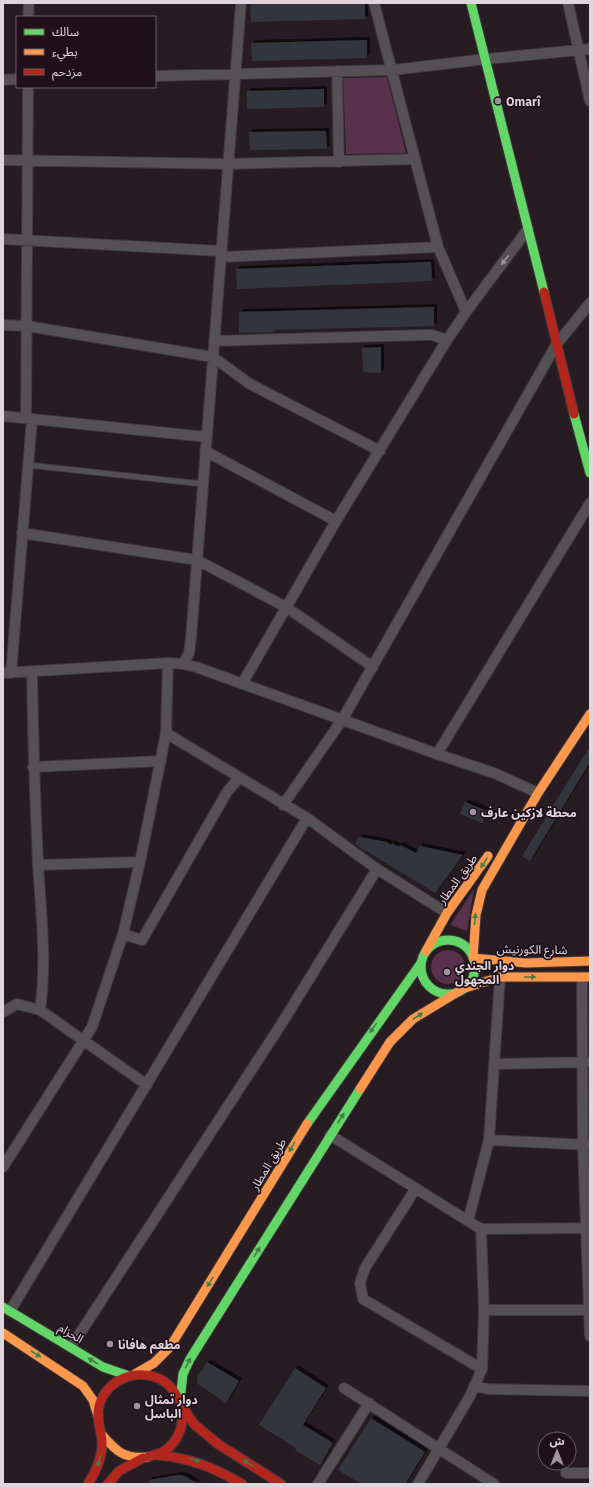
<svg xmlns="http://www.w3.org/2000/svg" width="593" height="1487" font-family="'IBM Plex Sans','Noto Sans Arabic',sans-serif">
  <defs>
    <filter id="shadow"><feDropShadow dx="3" dy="-3" stdDeviation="0" flood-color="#0009"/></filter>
  </defs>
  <rect width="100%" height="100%" fill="#261c22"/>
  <path fill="#58324c" d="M 387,77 L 406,153 L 346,154 L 343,78 Z
    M 474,889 L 467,931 L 450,925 Z
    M431 967a17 17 0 1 1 34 0a17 17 0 1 1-34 0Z"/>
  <path fill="#33363a" filter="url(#shadow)" d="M 290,3 L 365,3 L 365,19 L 251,22 L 250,4 Z
    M 367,40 L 367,58 L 252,61 L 251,43 Z
    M 324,89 L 324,107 L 247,109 L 247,91 Z
    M 326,131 L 327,149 L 250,150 L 249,132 Z
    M 431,262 L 432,281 L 237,289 L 236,269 Z
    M 434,307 L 434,326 L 273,330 L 273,332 L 239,333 L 239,312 Z
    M 381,347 L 381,373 L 363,372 L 362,348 Z
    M 590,746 L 590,762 L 530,861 L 522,856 Z
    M 465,802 L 487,811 L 482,823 L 460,814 Z
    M 359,837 L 387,842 L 391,845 L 392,843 L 399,847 L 400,845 L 416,853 L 420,846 L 463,855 L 435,893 L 355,844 Z
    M 207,1362 L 239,1381 L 226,1403 L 198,1384 L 197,1377 Z
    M 295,1368 L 326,1388 L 303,1425 L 333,1443 L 320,1465 L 295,1450 L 296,1448 L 259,1425 Z
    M 371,1418 L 425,1452 L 405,1484 L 361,1484 L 338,1470 Z
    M 178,1475 L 185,1476 L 198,1484 L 149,1484 L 149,1480 Z"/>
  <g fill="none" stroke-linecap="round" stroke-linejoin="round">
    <g stroke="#3f373c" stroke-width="7">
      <path id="lane" d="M 28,465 L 203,484"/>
    </g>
    <g stroke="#3f373c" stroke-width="12">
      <path id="street" d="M 374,3 L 438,247 L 466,312
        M 568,3 L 590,101
        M 28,17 L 29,3
        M 337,71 L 339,162
        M 155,76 L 393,70 L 486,59 L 590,49
        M 3,80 L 17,79
        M 3,160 L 228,164 L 415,159
        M 3,239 L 221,251
        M 221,257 L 438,247
        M 3,325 L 27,326 L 213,357 L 250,384 L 380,451
        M 214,341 L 423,335 L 432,335 L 447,340
        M 3,416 L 207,437
        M 26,418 L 28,87
        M 205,451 L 336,521
        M 22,533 L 197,560 L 286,607 L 373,667
        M 183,664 L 189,653 L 191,638 L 241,3
        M 32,672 C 33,737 35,800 38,864 C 41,913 47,962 40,1010
        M 3,673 L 168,663 L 183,664 L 196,667 L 437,754 L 494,773 L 538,793
        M 11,673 L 32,419
        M 242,684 L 336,521 L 447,340 L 466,312 L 528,229
        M 166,733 L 307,818 L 377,869 L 447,913
        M 437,754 L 590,503
        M 33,767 L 161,761
        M 283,805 L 342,720 L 556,345 L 590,303
        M 38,865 L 140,862
        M 123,934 L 142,940 L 227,792 L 239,778
        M 582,977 L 583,1145 L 590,1336
        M 3,1012 L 17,1004 L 40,1010 L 147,1085
        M 495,1064 L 590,1062
        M 330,1135 L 481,1229 L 590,1228
        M 489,1140 L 590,1145
        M 3,1167 L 92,1027 L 123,934 L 140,862 L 166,733 L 168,663
        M 416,1188 L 365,1268 L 360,1283 L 363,1299 L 482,1369
        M 468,1221 L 489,1140 L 500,977
        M 484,1310 L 590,1310
        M 10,1311 L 307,818
        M 71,1347 L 282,1023 L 377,869
        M 474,1386 L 488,1389 L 590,1391
        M 344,1388 L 494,1484
        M 566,1473 L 590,1473
        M 318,1484 L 369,1403
        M 418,1484 L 470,1396 L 482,1369 L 484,1310 L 481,1229"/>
    </g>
    <g stroke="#3f373c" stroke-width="11">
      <path id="fast" d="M 471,3 L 544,292
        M 574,414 L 590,473
        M421 967a27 27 0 1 1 54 0a27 27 0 1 1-54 0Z
        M 307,1124 L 421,963
        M 3,1307 L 103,1367 L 129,1376
        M 180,1400 L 183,1374 L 190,1359 L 360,1089"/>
    </g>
    <g stroke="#3f373c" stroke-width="11">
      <path id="slow" d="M 426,951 L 447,913 L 488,856
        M 473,958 L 526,963 L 590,961
        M 473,958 L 476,915 L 482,890 L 538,793 L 590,714
        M 465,988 L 500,977 L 590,977
        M 360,1089 L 390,1042 L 413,1019 L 461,990
        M 3,1333 L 83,1386 L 93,1400 L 98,1416
        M 135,1374 L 154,1363 L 170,1347 L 307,1124
        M 102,1435 C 117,1452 124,1459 148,1457"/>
    </g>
    <g stroke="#3f373c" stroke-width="11">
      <path id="jam" d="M 544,292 L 574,414
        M 182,1406 L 194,1424 L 218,1444 L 281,1484
        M 157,1455 C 190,1458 213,1467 242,1484
        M 88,1484 C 95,1473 101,1461 102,1447 C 103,1436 98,1426 98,1414 C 99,1386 129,1368 155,1377 C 167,1381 175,1390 179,1402 C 187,1420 180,1441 163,1452 C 158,1454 153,1455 148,1457
        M 108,1484 L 119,1471 L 143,1458"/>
    </g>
    <use href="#lane" stroke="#545053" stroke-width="5"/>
    <use href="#street" stroke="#545053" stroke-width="10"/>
    <use href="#fast" stroke="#63d668" stroke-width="9"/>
    <use href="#slow" stroke="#ff974d" stroke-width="9"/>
    <use href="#jam" stroke="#b3261e" stroke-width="9"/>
  </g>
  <defs><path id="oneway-solid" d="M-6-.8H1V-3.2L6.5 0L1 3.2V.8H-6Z"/></defs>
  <use fill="#9a9297" href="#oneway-solid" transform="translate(505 260) rotate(127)"/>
  <g fill="#447d45">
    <use href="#oneway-solid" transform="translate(484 863) rotate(124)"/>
    <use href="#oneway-solid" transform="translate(475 919) rotate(-85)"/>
    <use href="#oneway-solid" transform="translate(530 977)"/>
    <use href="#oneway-solid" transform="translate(418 1016) rotate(-33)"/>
    <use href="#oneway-solid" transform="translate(373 1028) rotate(126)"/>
    <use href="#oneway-solid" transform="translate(341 1118) rotate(-57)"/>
    <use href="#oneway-solid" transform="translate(292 1147) rotate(121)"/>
    <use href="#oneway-solid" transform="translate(257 1252) rotate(-58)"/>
    <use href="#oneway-solid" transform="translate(210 1282) rotate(121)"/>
    <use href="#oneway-solid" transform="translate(36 1354) rotate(33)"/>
    <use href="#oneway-solid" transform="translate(93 1361) rotate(-148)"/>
    <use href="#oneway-solid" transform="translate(188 1363) rotate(-64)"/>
    <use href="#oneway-solid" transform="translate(195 1460) rotate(16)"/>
    <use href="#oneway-solid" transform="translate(99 1461) rotate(105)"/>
    <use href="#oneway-solid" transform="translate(248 1463) rotate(-148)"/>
  </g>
  <g fill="#9f949a" stroke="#1f101a" stroke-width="1.5">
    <circle cx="498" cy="101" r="4"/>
    <circle cx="473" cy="812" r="4"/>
    <circle cx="447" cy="972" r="4"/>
    <circle cx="110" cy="1344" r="4"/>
    <circle cx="137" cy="1406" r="4"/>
  </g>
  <g text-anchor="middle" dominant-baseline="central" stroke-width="3.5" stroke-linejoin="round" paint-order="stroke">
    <g font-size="12" font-weight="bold" fill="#e0d5db" stroke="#1f101a" text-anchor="start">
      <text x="506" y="101">Omarî</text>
      <text x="481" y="812">محطة لازكين عارف</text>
      <text x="455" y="965">دوار الجندي<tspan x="455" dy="14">المجهول</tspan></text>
      <text x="118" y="1344">مطعم هافانا</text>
      <text x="145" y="1399">دوار تمثال<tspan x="145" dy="14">الباسل</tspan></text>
    </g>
    <g font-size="12" fill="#e0d5db" stroke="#1f101a">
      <text transform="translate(457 879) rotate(-54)">طريق المطار</text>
      <text transform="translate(532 949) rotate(1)">شارع الكورنيش</text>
      <text transform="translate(268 1164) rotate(-59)">طريق المطار</text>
      <text transform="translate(71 1333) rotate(31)">الحزام</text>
    </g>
  </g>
  <rect width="593" height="1487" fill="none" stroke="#e0d5db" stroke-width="8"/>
  <rect x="16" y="16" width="140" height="72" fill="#1f101a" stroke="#6c5f67"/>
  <rect x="24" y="29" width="20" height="6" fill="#63d668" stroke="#6c5f67"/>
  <text x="52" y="36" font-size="12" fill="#e0d5db">سالك</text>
  <rect x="24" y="49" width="20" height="6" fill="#ff974d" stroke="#6c5f67"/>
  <text x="52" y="56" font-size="12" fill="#e0d5db">بطيء</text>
  <rect x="24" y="69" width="20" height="6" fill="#b3261e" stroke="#6c5f67"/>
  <text x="52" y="76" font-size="12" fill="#e0d5db">مزدحم</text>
  <g transform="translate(557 1451)"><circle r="19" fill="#1f101a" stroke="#6c5f67"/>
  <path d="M0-3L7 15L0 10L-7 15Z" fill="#9f949a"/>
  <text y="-6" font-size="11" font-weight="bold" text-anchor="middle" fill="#e0d5db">ش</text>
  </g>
</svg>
